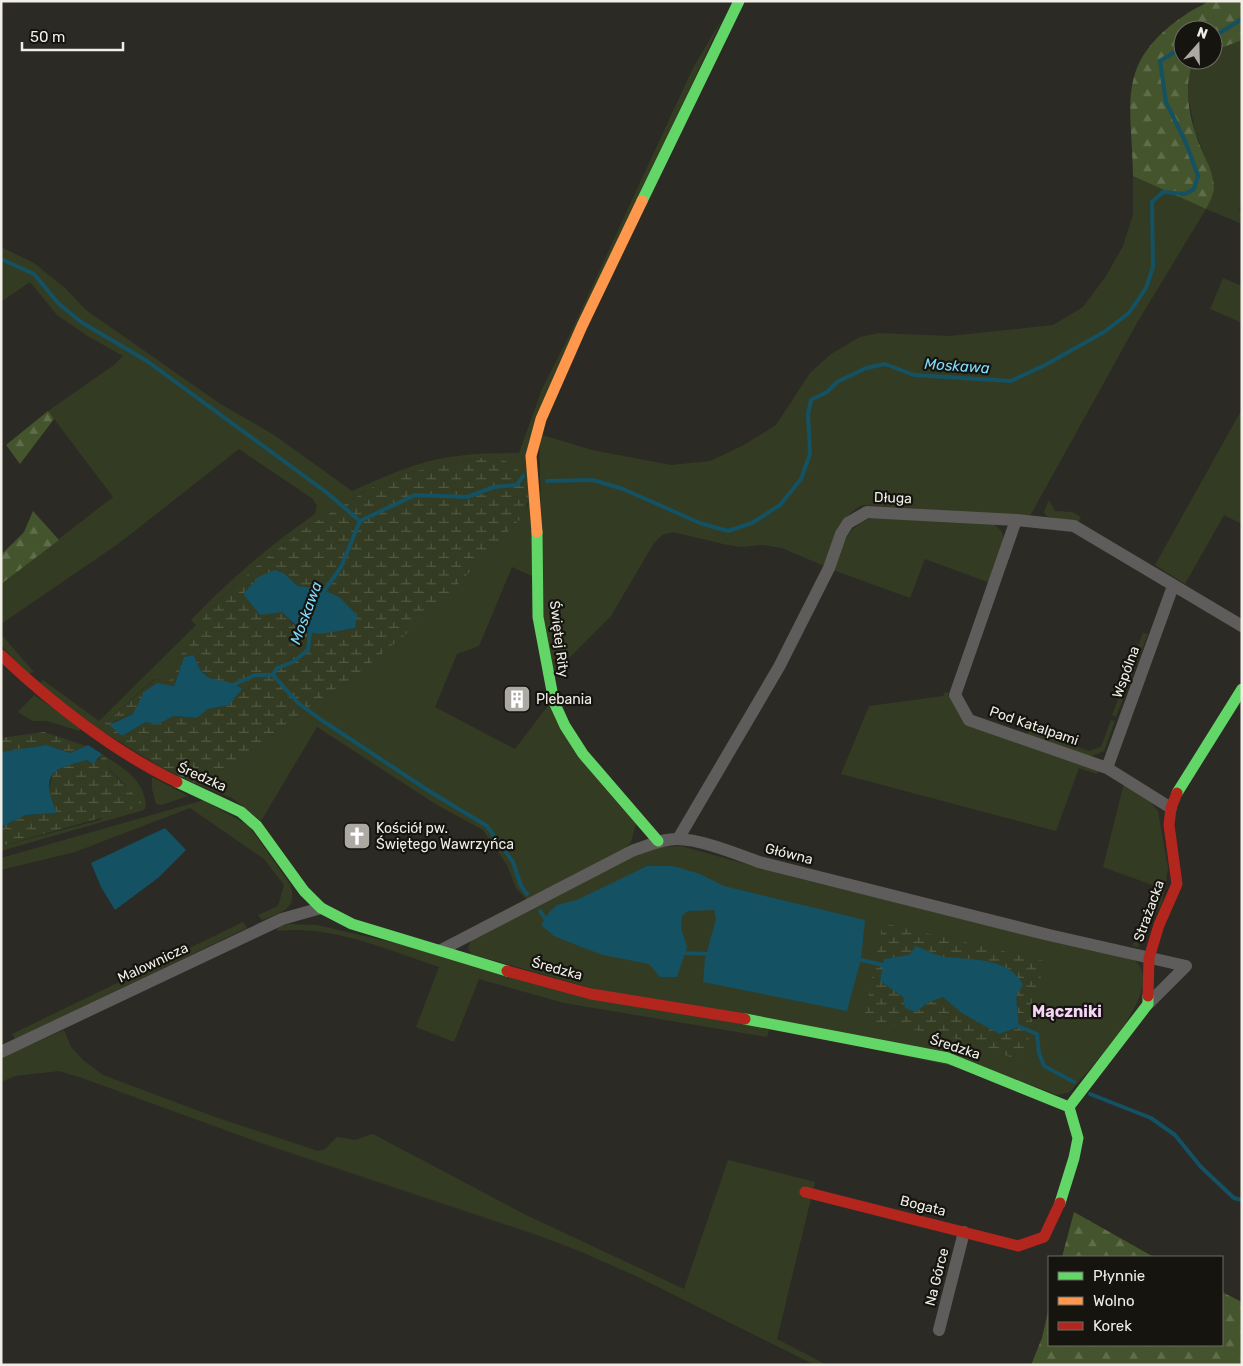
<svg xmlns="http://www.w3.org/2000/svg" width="1243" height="1366" font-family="Rubik,sans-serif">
  <defs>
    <pattern id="forest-firs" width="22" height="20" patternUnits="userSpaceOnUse" patternTransform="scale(1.25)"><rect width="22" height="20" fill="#44542c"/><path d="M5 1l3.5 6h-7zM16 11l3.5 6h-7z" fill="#5f6d4b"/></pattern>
    <pattern id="wetland-marsh" width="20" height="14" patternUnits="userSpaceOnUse" patternTransform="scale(1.25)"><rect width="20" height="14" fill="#333c23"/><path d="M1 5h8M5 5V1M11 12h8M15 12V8" fill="none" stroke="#515843"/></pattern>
  </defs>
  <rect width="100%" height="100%" fill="#2c2a24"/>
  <path fill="#333c23" d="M 722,19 L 537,420 L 534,577 L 512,567 L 479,646 L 457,654 L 435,707 L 515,749 L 550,703 L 636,824 L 631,842 L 625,849 L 528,901 L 516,888 L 507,865 L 483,830 L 437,805 L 317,727 L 261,821 L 232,798 L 194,783 L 235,763 L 313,704 L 356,675 L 465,577 L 523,516 L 529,504 L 478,458 L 406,473 L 371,488 L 304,529 L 261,562 L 205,614 L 192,642 L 180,655 L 173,678 L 168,681 L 154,679 L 99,729 L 39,684 L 43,680 L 99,721 L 196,625 L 191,620 C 231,578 268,547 315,514 L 317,506 L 313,499 L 239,449 L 118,544 L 1,624 L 1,584 L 113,497 L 48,411 L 114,365 L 123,356 L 86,335 L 57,315 L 30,282 L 1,302 L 1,247 L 34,263 L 65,288 L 86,310 L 219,403 L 274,435 L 352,491 C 372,482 392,473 413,466 C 447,454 484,453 519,453 L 542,389 L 571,332 L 693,68 Z
    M 1239,40 L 1242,40 L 1242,203 L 1239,210 L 1242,212 L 1242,224 L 1206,209 L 1137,323 L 1030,516 L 863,505 C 840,514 833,545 824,566 L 782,548 L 763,545 L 741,547 L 723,544 L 673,532 L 662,535 L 654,543 L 611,616 L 552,675 L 544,629 L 539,434 L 592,450 L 671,465 L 710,461 L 742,446 L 776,425 L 810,373 L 831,354 L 860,337 L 879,333 L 950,336 L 1053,325 L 1083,307 L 1106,276 L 1123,246 L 1133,215 L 1133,176 L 1206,209 L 1208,164 L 1195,132 L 1188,95 L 1189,71 L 1194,60 L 1213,60 L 1213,51 Z
    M 1223,278 L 1242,286 L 1242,323 L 1210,309 Z
    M 1242,409 L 1242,524 L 1224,515 L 1185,584 L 1155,565 Z
    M 1049,500 L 1055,511 L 1072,512 L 1081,517 L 1078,523 L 1046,516 L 1044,512 Z
    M 877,517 L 994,524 L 1002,532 L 1004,540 L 990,583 L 925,559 L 910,598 L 833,570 C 843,544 847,523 877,517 Z
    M 1143,633 L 1148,634 L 1116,717 L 1112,715 Z
    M 1,634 L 34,672 L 27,674 L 1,645 Z
    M 945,692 L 949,693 L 948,695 L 964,723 L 1100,770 L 1097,774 L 1079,768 L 1056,831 L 841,774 L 869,706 L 943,696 Z
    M 34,695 L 81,728 L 79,731 L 47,721 L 32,721 L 18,712 Z
    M 1111,720 L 1115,721 L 1104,751 L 1090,757 L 1027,735 L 1029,729 L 1089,751 L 1101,747 Z
    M 106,757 C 126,769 144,781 146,806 L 144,810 L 1,851 L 1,846 L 100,820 L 126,786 L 110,770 Z
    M 152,777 L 188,796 L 162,805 L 156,804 L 152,789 Z
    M 1124,783 L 1148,799 L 1158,811 L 1168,868 L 1162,903 L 1138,947 L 1132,946 L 1159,902 L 1155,886 L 1103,867 Z
    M 204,800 L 249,826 L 290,884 C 299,909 281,912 262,920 L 258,915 L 278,906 L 284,885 L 264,859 L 190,808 L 75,852 L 1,870 L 1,858 Z
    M 681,846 L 797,878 L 1134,960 C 1170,988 1088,1069 1070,1092 L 1057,1095 L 1021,1081 L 594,989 L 471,954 L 468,948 L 471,941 L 629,858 L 660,847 Z
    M 243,922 L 247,928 L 15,1039 L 12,1034 Z
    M 288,924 L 317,925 L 769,1030 L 767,1037 L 564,1003 L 479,979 L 454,1042 L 416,1027 L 439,967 C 387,950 332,925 277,931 L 277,927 Z
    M 64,1030 L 71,1047 L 83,1060 L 103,1075 L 215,1117 L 318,1151 L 325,1149 L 337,1137 L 355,1140 L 373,1134 L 526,1215 L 684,1289 L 728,1160 L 815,1182 L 777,1339 L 827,1365 L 815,1365 L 638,1277 L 584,1253 L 540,1236 L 258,1142 L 82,1078 L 59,1071 L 15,1076 L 1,1082 L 1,1058 Z"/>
  <path fill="url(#forest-firs)" d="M 1208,1 L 1242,1 L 1242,40 L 1213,51 L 1213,30 L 1183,30 L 1183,60 L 1194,60 C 1184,82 1188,110 1195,132 C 1200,151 1213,167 1214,187 C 1214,194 1209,203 1206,209 L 1133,176 C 1132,103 1114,63 1185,15 C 1192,9 1201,7 1208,1 Z
    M 48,411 L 54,419 L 20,464 L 6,445 Z
    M 33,511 L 59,540 L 1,584 L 1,555 L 24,532 Z
    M 1074,1212 L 1152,1256 L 1154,1257 L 1062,1257 Z
    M 1222,1292 L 1242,1302 L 1242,1365 L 1031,1365 L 1042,1338 L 1049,1307 L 1049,1345 L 1222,1345 Z"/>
  <path fill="url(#wetland-marsh)" fill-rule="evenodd" d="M 478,458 C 486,458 495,458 502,460 C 527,468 534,495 523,516 L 465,577 L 412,629 L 356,675 L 313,704 L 235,763 L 194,783 L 162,768 L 99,729 L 155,679 L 168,681 L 173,678 L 180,655 L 192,642 L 205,614 L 261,562 L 304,529 L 371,488 L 406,473 ZM 285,574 L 298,586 L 320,588 L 339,597 L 355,628 L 309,634 L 296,627 L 282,612 L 253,605 L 243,594 L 248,589 ZM 194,655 C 202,679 213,680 236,685 L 229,705 L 208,709 L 197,718 L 174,716 L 156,725 L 146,722 L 122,736 L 113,722 L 133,714 L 167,685 L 174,686 L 184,657 Z
    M 44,732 L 86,746 L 70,753 L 47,745 L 1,752 L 1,738 Z
    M 102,754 L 106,757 L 110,771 L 141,802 L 139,807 L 1,846 L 1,827 L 26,815 L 57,813 L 48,795 L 53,773 L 60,768 L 87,760 L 98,760 Z
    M 883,923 L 1044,961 L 1024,1062 L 962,1040 L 864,1019 ZM 916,946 L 943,957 L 973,959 L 1003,965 L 1016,996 L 1019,1027 L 999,1033 L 962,1013 L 943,997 L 927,1003 L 916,1012 L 905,1008 L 903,997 L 884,959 L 909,955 Z"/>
  <path fill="#135163" d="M 275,570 L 285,574 L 298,586 L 320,588 L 339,597 L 357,615 L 355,628 C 316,634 311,642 282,612 L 260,615 L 243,594 L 260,576 Z
    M 194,655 C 205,690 221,673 242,689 L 229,705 L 208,709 L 197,718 L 174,716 L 156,725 L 146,722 L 122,736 L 109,725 L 133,714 L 144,692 L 157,683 L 174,686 L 184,657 Z
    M 47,745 L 70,753 L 88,745 L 102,754 L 93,764 L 87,760 C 78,763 67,765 59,769 C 42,778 51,800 57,813 L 26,815 L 1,827 L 1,752 Z
    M 165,828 L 186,850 L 158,878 L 115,910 L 101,887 L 91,863 Z
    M 647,866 L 673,866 L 700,874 L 724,886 L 865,920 L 861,959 L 847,1011 L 703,982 L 705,959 L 716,919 L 714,910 L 688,911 L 682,916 L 681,928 L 687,947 L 677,977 L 660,977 L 649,964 L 603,955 L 581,947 L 554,936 L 541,925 L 550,911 L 557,905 L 577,900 Z
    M 916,946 C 925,950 935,955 945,957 C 972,960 1009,957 1023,985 L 1016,996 L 1019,1027 L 999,1034 L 962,1013 L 943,997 L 927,1003 L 916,1012 L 905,1008 L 903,997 L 880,981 L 884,959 L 909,955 Z"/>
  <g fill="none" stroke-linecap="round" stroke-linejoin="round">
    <path stroke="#135163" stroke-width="4" d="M 1213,37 L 1242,19
      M 1,259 L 34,274 L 58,303 L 81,322 L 147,361 L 326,492 L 360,521
      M 547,481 L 593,480 L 623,489 L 700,523 L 728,531 L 752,523 L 780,505 L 801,479 L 810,454 L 808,414 L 811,400 L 827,392 L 837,382 L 866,368 L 885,364 L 914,375 L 1011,381 L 1047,364 L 1104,332 L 1129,313 L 1146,288 L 1153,267 L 1152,202 L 1163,192 L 1185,194 L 1194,189 L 1198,176 L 1186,143 L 1166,102 L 1160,61 L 1183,47
      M 322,594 L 341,567 L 360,521 L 415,495 L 467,497 L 494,487 L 517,485 L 523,476
      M 273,675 L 298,703 L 320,719 L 429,791 L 487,826 L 513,862 L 521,886 L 527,894
      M 233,685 L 255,675 L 273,675 L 277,668 L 293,662 L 308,650 L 310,631
      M 540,911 L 545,918 L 550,920
      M 680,953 L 710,954
      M 857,959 L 887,966
      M 1016,1025 L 1037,1034 L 1039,1053 L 1044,1066 L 1074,1082
      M 1090,1094 L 1151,1118 L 1175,1135 L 1201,1167 L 1234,1198 L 1242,1200"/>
    <path stroke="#5f5d5b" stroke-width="12" d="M 1016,520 L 955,695 L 969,720 L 1107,768 L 1171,808
      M 1107,768 L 1173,586
      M 678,839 L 779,667 L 829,568 L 841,534 L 848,523 L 867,512 L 1016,520 L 1074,526 L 1242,626
      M 441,950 L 632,851 C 647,846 662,839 677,839 C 700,839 737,854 759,862 L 1049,935 L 1186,966
      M 1148,1004 L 1186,966
      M 1,1052 L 282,919 L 321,908
      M 939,1330 L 964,1232"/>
    <path stroke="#63d668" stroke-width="11" d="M 642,201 L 739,1
      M 537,532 L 538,617 L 554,702 L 565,726 L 583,754 L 658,841
      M 177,782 L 241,812 L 257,826 L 304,891 L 321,908 L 352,924 L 507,971
      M 1177,793 L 1242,689
      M 745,1019 L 948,1058 L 1069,1107
      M 1060,1203 L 1074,1158 L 1078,1138 L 1069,1107 L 1148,1004 L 1148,996"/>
    <path stroke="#ff974d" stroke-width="11" d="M 537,532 L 531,456 L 541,419 L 582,326 L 642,201"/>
    <path stroke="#b3261e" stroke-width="11" d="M 1,655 C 50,702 116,753 177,782
      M 507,971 L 591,994 L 745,1019
      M 1148,996 L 1149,958 L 1159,925 L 1177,884 L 1169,825 L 1171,808 L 1177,793
      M 805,1192 L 1018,1246 L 1044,1237 L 1060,1203"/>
  </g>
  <defs>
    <g id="building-square" transform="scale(1.4375)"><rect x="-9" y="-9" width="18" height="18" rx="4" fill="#aba9a2" stroke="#15140f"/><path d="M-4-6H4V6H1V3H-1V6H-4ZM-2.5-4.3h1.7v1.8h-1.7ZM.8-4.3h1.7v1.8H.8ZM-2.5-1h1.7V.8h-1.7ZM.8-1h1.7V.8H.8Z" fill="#fff"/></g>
    <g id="church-square" transform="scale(1.4375)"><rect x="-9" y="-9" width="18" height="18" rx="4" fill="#aba9a2" stroke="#15140f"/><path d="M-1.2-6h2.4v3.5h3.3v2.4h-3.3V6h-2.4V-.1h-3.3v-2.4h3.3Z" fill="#fff"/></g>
  </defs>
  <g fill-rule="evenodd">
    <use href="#building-square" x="517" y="699"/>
    <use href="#church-square" x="357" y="836"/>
  </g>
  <g text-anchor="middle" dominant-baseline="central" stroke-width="4.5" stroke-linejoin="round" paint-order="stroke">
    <g font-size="14" fill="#f0eee6" stroke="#15140f">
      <text transform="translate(893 498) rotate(2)">Długa</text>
      <text transform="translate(559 639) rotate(83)">Świętej Rity</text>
      <text transform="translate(1126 672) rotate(-70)">Wspólna</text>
      <text transform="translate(1034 726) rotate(19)">Pod Katalpami</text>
      <text transform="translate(202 777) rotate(24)">Średzka</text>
      <text transform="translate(789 854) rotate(14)">Główna</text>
      <text transform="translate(1149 911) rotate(-70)">Strażacka</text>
      <text transform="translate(153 963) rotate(-25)">Malownicza</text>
      <text transform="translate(557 969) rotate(15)">Średzka</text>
      <text transform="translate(955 1047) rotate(18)">Średzka</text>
      <text transform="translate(923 1206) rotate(14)">Bogata</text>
      <text transform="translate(937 1277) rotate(-76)">Na Górce</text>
    </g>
    <g font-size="14" fill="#f0eee6" stroke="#15140f" text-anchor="start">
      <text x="536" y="699">Plebania</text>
      <text x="376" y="828">Kościół pw.<tspan x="376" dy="16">Świętego Wawrzyńca</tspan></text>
    </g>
    <g font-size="15" font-style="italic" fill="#7dddfe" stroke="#15140f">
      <text transform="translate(957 366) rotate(4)">Moskawa</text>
      <text transform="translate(306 613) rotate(-70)">Moskawa</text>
    </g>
    <g font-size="16" font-weight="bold" fill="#f6d4f8" stroke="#15140f">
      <text x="1067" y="1011">Mączniki</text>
    </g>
  </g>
  <rect width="1243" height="1366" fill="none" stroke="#f0eee6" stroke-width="5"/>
  <rect x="1048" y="1256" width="175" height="90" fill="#15140f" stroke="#6d6b65"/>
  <rect x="1058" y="1272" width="25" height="8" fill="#63d668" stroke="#6d6b65"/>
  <text x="1093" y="1281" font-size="15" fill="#f0eee6">Płynnie</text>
  <rect x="1058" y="1297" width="25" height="8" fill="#ff974d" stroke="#6d6b65"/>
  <text x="1093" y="1306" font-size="15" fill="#f0eee6">Wolno</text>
  <rect x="1058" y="1322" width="25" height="8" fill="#b3261e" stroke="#6d6b65"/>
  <text x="1093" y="1331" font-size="15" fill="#f0eee6">Korek</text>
  <g transform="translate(1198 45) rotate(20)"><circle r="24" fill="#15140f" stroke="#6d6b65"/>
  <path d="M0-4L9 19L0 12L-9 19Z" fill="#aba9a2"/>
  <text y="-8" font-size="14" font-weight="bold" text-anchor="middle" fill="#f0eee6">N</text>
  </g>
  <path d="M22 42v8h101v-8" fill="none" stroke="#f0eee6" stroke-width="2.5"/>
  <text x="30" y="42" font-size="15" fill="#f0eee6" stroke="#15140f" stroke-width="4" paint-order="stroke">50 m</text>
</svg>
